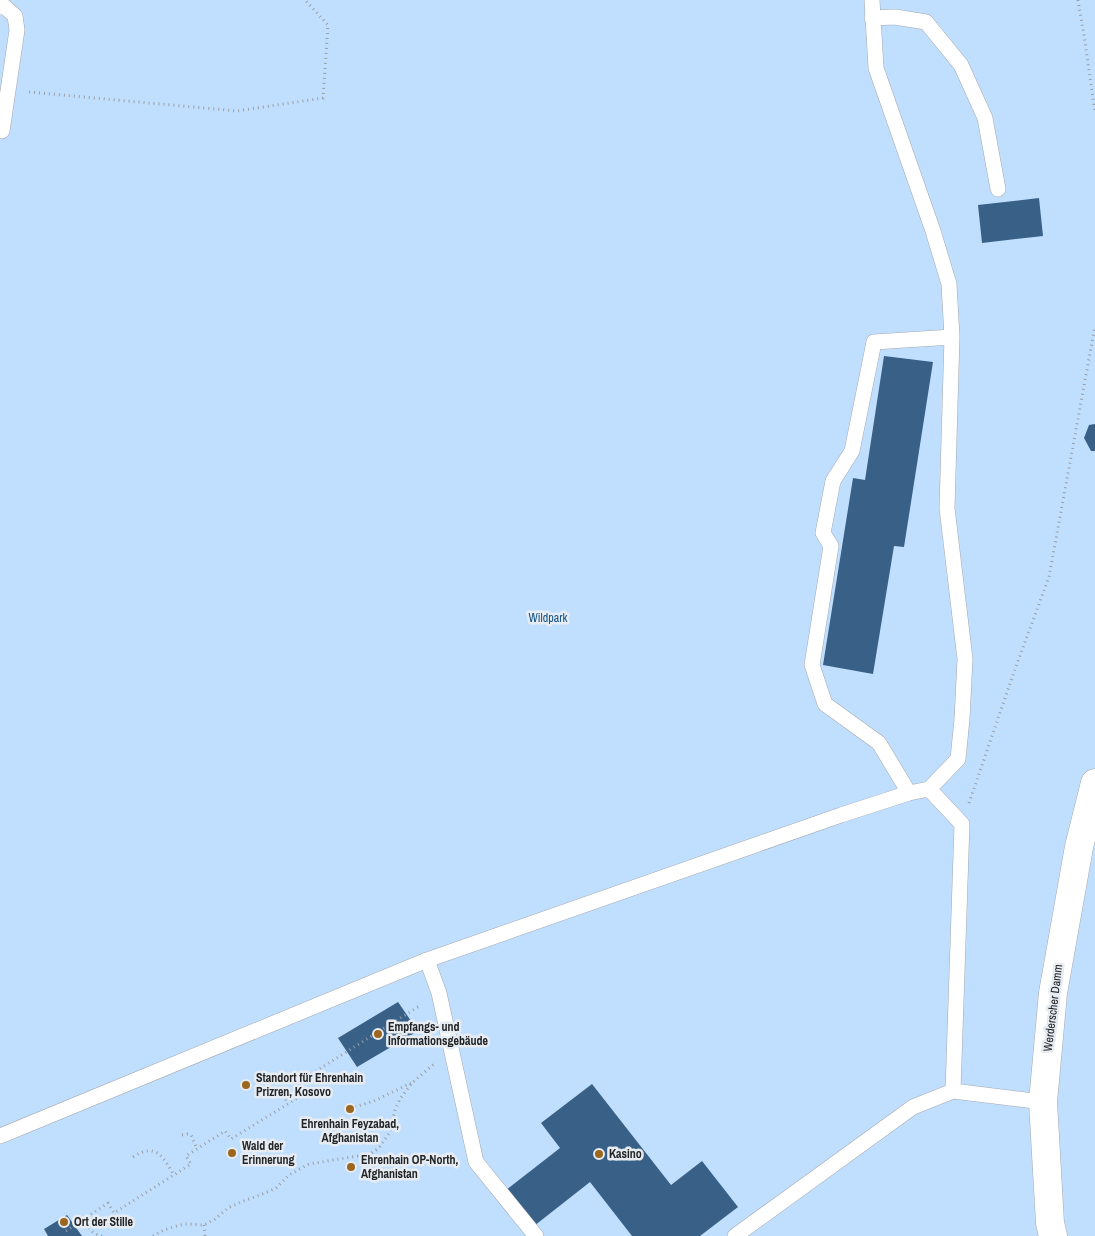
<svg xmlns="http://www.w3.org/2000/svg" width="1095" height="1236" font-family="'Archivo Narrow',sans-serif">
  <rect width="100%" height="100%" fill="#e6ecf2"/>
  <path fill="#c0dffe" d="M 0,0 L 1095,0 L 1095,1236 L 0,1236 Z"/>
  <path fill="#396087" d="M 1039,198 L 1043,236 L 982,243 L 978,205 Z
    M 884,356 L 933,362 L 904,547 L 894,546 L 873,674 L 823,665 L 853,478 L 865,480 Z
    M 1095,424 L 1095,451 L 1091,451 L 1084,438 L 1089,425 Z
    M 398,1002 L 418,1031 L 357,1067 L 338,1038 Z
    M 592,1084 L 671,1185 L 702,1161 L 738,1207 L 700,1236 L 632,1236 L 590,1182 L 534,1226 L 506,1190 L 560,1148 L 541,1123 Z
    M 67,1215 L 82,1236 L 48,1236 L 44,1229 Z"/>
  <g fill="none" stroke-linecap="round" stroke-linejoin="round">
    <g stroke="#a3a8ae" stroke-width="16">
      <path id="lane" d="M 0,7 L 5,7 L 15,16 L 17,30 L 2,131
        M 872,18 L 895,17 L 926,22 L 961,65 L 985,118 L 998,189
        M 909,793 L 879,743 L 825,704 L 812,665 L 831,546 L 823,533 L 833,481 L 852,451 L 874,342 L 952,337
        M 427,960 L 439,993 L 476,1162 L 536,1236
        M 953,1091 L 1043,1102
        M 0,1136 L 427,960 L 841,815 L 909,793 L 929,789 L 958,759 L 962,719 L 965,659 L 947,508 L 952,337 L 949,284 L 933,231 L 876,68 L 872,0
        M 735,1236 L 913,1107 L 953,1091 L 962,824 L 929,789"/>
    </g>
    <g stroke="#a3a8ae" stroke-width="29">
      <path id="secondary" d="M 1053,1236 L 1050,1223 L 1043,1102 L 1053,993 L 1079,847 L 1095,783"/>
    </g>
    <path stroke="#9a9fa3" stroke-width="3" stroke-dasharray="1 4" stroke-linecap="butt" d="M 1078,0 L 1084,35 L 1095,112
      M 29,92 L 237,111 L 323,98 L 328,25 L 305,0
      M 969,803 L 1015,669 L 1049,577 L 1095,326
      M 250,1083 C 273,1074 277,1086 288,1104
      M 355,1107 L 374,1101 L 411,1083
      M 182,1135 L 187,1134 L 191,1135 L 197,1149
      M 133,1157 C 156,1142 163,1157 174,1175
      M 84,1219 C 88,1228 93,1235 103,1236
      M 204,1225 L 205,1236
      M 66,1231 L 108,1203 L 114,1213 L 191,1164 L 186,1156 L 225,1131 L 231,1139 L 304,1094 L 297,1083 L 421,1005
      M 153,1236 L 164,1230 L 173,1227 L 185,1224 L 204,1225 L 215,1219 L 228,1208 L 241,1202 L 260,1195 L 276,1188 L 289,1175 L 309,1164 L 370,1154 L 379,1148 L 390,1132 L 395,1110 L 400,1099 L 412,1083 L 434,1064"/>
    <use href="#lane" stroke="#fff" stroke-width="15"/>
    <use href="#secondary" stroke="#fff" stroke-width="28"/>
  </g>
  <g fill="#9c661f" stroke="#e6ecf2" stroke-width="2">
    <circle cx="378" cy="1034" r="5"/>
    <circle cx="246" cy="1085" r="5"/>
    <circle cx="350" cy="1109" r="5"/>
    <circle cx="232" cy="1153" r="5"/>
    <circle cx="599" cy="1154" r="5"/>
    <circle cx="351" cy="1167" r="5"/>
    <circle cx="64" cy="1222" r="5"/>
  </g>
  <g text-anchor="middle" dominant-baseline="central" stroke-width="5" stroke-linejoin="round" paint-order="stroke">
    <g font-size="12" fill="#125287" stroke="#e6ecf2">
      <text x="548" y="618">Wildpark</text>
    </g>
    <g font-size="12" fill="#222426" stroke="#e6ecf2">
      <text transform="translate(1053 1008) rotate(-83)">Werderscher Damm</text>
    </g>
    <g font-size="12" font-weight="bold" fill="#222426" stroke="#e6ecf2" text-anchor="start">
      <text x="388" y="1027">Empfangs- und<tspan x="388" dy="14">Informationsgebäude</tspan></text>
      <text x="256" y="1078">Standort für Ehrenhain<tspan x="256" dy="14">Prizren, Kosovo</tspan></text>
      <text x="350" y="1124" text-anchor="middle">Ehrenhain Feyzabad,<tspan x="350" dy="14">Afghanistan</tspan></text>
      <text x="242" y="1146">Wald der<tspan x="242" dy="14">Erinnerung</tspan></text>
      <text x="609" y="1154">Kasino</text>
      <text x="361" y="1160">Ehrenhain OP-North,<tspan x="361" dy="14">Afghanistan</tspan></text>
      <text x="74" y="1222">Ort der Stille</text>
    </g>
  </g>
</svg>
